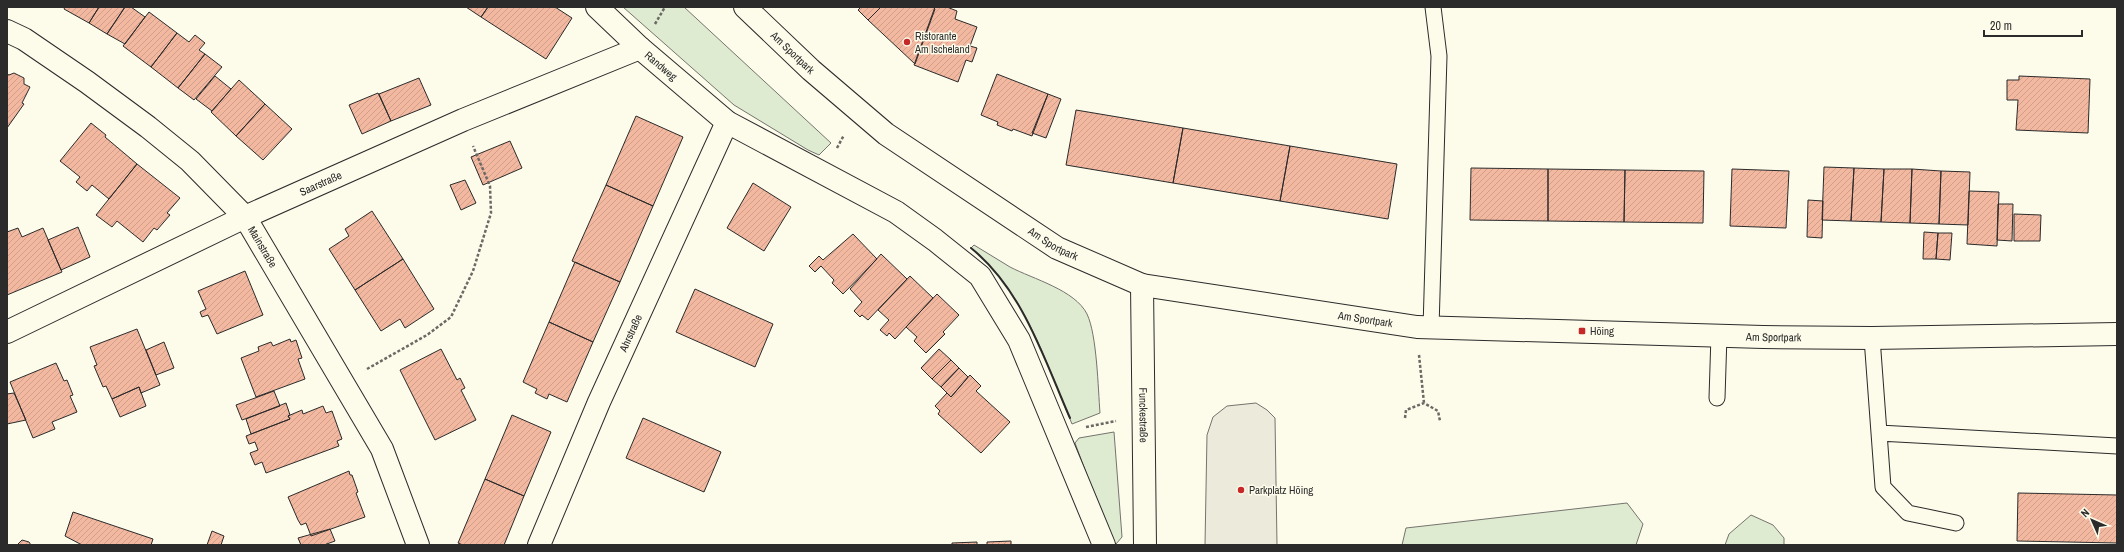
<svg xmlns="http://www.w3.org/2000/svg" width="2124" height="552" font-family="'Archivo Narrow',sans-serif">
  <defs>
    <pattern id="building-hatch" width="6" height="6" patternUnits="userSpaceOnUse"><rect width="6" height="6" fill="#f2b8a0"/><path d="M-1 1l2-2M0 6l6-6M5 7l2-2" fill="none" stroke="#d09e8a"/></pattern>
  </defs>
  <rect width="100%" height="100%" fill="#fdfbea"/>
  <path fill="#deebd1" stroke="#74746e" d="M 623,7 L 684,7 L 831,143 L 819,155 L 808,150 L 734,105 Z
    M 974,245 C 986,252 998,260 1010,267 C 1033,279 1075,290 1087,314 C 1097,335 1098,388 1100,413 L 1072,424 C 1046,363 1025,292 971,248 Z
    M 1114,432 L 1122,537 L 1116,544 L 1111,540 L 1075,443 L 1079,438 Z
    M 1627,503 L 1643,524 L 1636,545 L 1402,545 L 1406,528 Z
    M 1751,515 L 1773,525 L 1784,538 L 1784,545 L 1725,545 L 1729,534 Z"/>
  <path fill="#eceadb" stroke="#74746e" d="M 1256,403 L 1267,410 L 1275,418 L 1277,545 L 1205,545 L 1207,435 L 1213,417 L 1227,406 Z"/>
  <path fill="url(#building-hatch)" stroke="#2b2b2b" d="M 65,7 L 99,7 L 89,23 L 64,9 Z
    M 99,7 L 125,7 L 107,34 L 89,23 Z
    M 125,7 L 131,7 L 145,17 L 125,44 L 107,34 Z
    M 466,7 L 488,7 L 481,17 Z
    M 488,7 L 555,7 L 572,18 L 546,59 L 481,17 Z
    M 861,7 L 881,7 L 868,20 L 858,10 Z
    M 881,7 L 933,7 L 935,9 L 915,64 L 868,20 Z
    M 935,7 L 947,7 L 957,11 L 955,19 L 977,27 L 970,46 L 977,48 L 972,62 L 966,60 L 958,82 L 914,65 Z
    M 149,12 L 177,33 L 151,67 L 123,46 Z
    M 177,33 L 189,42 L 195,35 L 205,43 L 199,50 L 205,54 L 178,88 L 151,67 Z
    M 205,54 L 222,67 L 194,100 L 178,88 Z
    M 14,73 L 24,78 L 24,84 L 30,87 L 22,103 L 24,104 L 7,128 L 7,74 L 9,75 Z
    M 997,74 L 1048,94 L 1032,136 L 1013,129 L 1012,131 L 997,125 L 998,122 L 981,115 Z
    M 215,76 L 231,89 L 212,111 L 196,99 Z
    M 2019,76 L 2090,79 L 2088,133 L 2016,130 L 2018,100 L 2007,100 L 2007,80 L 2019,80 Z
    M 419,78 L 431,105 L 391,121 L 379,94 Z
    M 239,80 L 265,104 L 236,136 L 211,112 Z
    M 378,93 L 391,121 L 362,134 L 349,105 Z
    M 1048,94 L 1061,99 L 1046,138 L 1032,133 Z
    M 265,104 L 292,129 L 263,160 L 236,136 Z
    M 1076,110 L 1183,128 L 1173,183 L 1066,165 Z
    M 636,116 L 683,137 L 653,206 L 606,185 Z
    M 91,123 L 106,135 L 105,137 L 137,164 L 109,199 L 92,185 L 87,191 L 76,182 L 80,177 L 60,161 Z
    M 1183,128 L 1290,146 L 1280,201 L 1173,183 Z
    M 510,141 L 522,168 L 483,185 L 471,157 Z
    M 1290,146 L 1397,164 L 1388,219 L 1280,201 Z
    M 137,164 L 180,198 L 167,213 L 170,215 L 157,230 L 154,228 L 143,242 L 117,221 L 112,227 L 96,215 Z
    M 1824,167 L 1854,168 L 1851,221 L 1822,220 Z
    M 1471,168 L 1548,169 L 1548,221 L 1470,220 Z
    M 1854,168 L 1884,169 L 1881,222 L 1851,221 Z
    M 1548,169 L 1625,170 L 1624,222 L 1548,221 Z
    M 1732,169 L 1789,171 L 1786,228 L 1730,226 Z
    M 1884,169 L 1912,169 L 1910,223 L 1881,222 Z
    M 1912,169 L 1941,171 L 1939,224 L 1910,223 Z
    M 1625,170 L 1704,171 L 1703,223 L 1624,222 Z
    M 1941,171 L 1970,172 L 1968,225 L 1939,224 Z
    M 465,180 L 476,203 L 461,210 L 450,185 Z
    M 753,183 L 791,207 L 764,251 L 727,228 Z
    M 606,185 L 653,206 L 620,282 L 572,261 Z
    M 1969,191 L 1999,192 L 1997,246 L 1967,244 Z
    M 1808,200 L 1823,201 L 1822,238 L 1807,237 Z
    M 1998,204 L 2013,204 L 2012,241 L 1997,240 Z
    M 372,211 L 403,259 L 355,290 L 329,249 L 349,236 L 345,229 Z
    M 2014,214 L 2041,215 L 2040,241 L 2014,241 Z
    M 78,227 L 90,257 L 61,270 L 48,240 Z
    M 18,228 L 22,237 L 43,228 L 62,272 L 7,295 L 7,232 Z
    M 1924,232 L 1938,233 L 1936,259 L 1923,259 Z
    M 1938,233 L 1952,233 L 1950,260 L 1936,259 Z
    M 853,234 L 877,259 L 843,294 L 832,283 L 834,280 L 821,266 L 815,272 L 809,266 L 819,256 L 823,260 Z
    M 881,254 L 907,279 L 868,320 L 862,315 L 860,317 L 854,311 L 862,302 L 850,289 Z
    M 403,259 L 434,309 L 405,328 L 400,319 L 381,331 L 355,290 Z
    M 575,262 L 620,282 L 593,342 L 549,322 Z
    M 245,271 L 263,315 L 217,334 L 208,315 L 202,317 L 200,312 L 206,309 L 198,291 Z
    M 910,276 L 933,298 L 895,339 L 889,333 L 887,336 L 880,330 L 889,320 L 878,310 Z
    M 695,289 L 773,324 L 755,367 L 676,332 Z
    M 937,294 L 959,315 L 943,332 L 945,334 L 926,353 L 914,341 L 917,337 L 906,327 Z
    M 549,322 L 593,342 L 567,402 L 549,394 L 547,399 L 535,393 L 537,389 L 523,382 Z
    M 137,329 L 160,385 L 141,393 L 139,387 L 112,399 L 106,386 L 103,387 L 94,366 L 97,365 L 90,347 Z
    M 290,339 L 291,342 L 296,340 L 302,358 L 298,359 L 305,379 L 256,397 L 241,358 L 259,351 L 258,347 L 271,342 L 273,346 Z
    M 164,342 L 174,368 L 156,375 L 146,350 Z
    M 441,349 L 457,380 L 460,378 L 465,388 L 461,390 L 476,420 L 435,440 L 400,370 Z
    M 939,349 L 951,360 L 932,379 L 921,368 Z
    M 951,360 L 959,368 L 941,387 L 932,379 Z
    M 56,363 L 64,381 L 67,380 L 73,395 L 70,396 L 77,412 L 52,422 L 55,429 L 33,438 L 10,382 Z
    M 959,368 L 968,377 L 951,397 L 941,387 Z
    M 970,375 L 981,386 L 976,391 L 1010,422 L 981,453 L 938,414 L 940,411 L 935,406 L 947,393 L 951,397 Z
    M 139,387 L 146,406 L 120,417 L 112,399 Z
    M 274,391 L 280,406 L 242,420 L 236,405 Z
    M 14,393 L 26,420 L 7,424 L 7,394 Z
    M 286,403 L 290,415 L 288,416 L 290,419 L 251,434 L 246,419 Z
    M 323,406 L 326,413 L 332,411 L 342,439 L 337,441 L 339,446 L 266,473 L 262,462 L 255,465 L 250,453 L 258,450 L 255,442 L 249,444 L 246,436 L 290,419 L 288,416 L 302,410 L 303,414 Z
    M 512,415 L 551,432 L 524,496 L 485,479 Z
    M 643,418 L 721,452 L 704,492 L 626,458 Z
    M 349,471 L 350,475 L 352,475 L 358,492 L 356,493 L 365,517 L 311,536 L 306,523 L 301,525 L 298,520 L 288,497 Z
    M 485,479 L 524,496 L 504,545 L 463,545 L 458,543 Z
    M 2018,493 L 2117,495 L 2117,543 L 2017,541 Z
    M 73,512 L 153,539 L 151,545 L 82,545 L 65,536 Z
    M 330,529 L 335,541 L 324,545 L 301,545 L 298,538 Z
    M 212,531 L 224,536 L 221,545 L 207,545 Z
    M 22,540 L 29,542 L 31,545 L 17,545 Z
    M 1011,541 L 1011,545 L 987,545 L 987,542 Z
    M 977,542 L 977,545 L 952,545 L 952,543 Z"/>
  <g fill="none" stroke-linecap="round" stroke-linejoin="round">
    <g stroke="#2b2b2b" stroke-width="17">
      <path id="lane" d="M 1431,328 L 1439,56 L 1433,7
        M 1872,338 L 1883,487 L 1908,513 L 1956,523
        M 1717,398 L 1719,335
        M 1879,433 L 2117,446"/>
    </g>
    <g stroke="#2b2b2b" stroke-width="24">
      <g id="street">
        <path id="s1" d="M 597,7 L 640,48 L 727,122 L 896,212 L 935,240 L 980,276 L 1019,340 L 1104,545"/>
        <path id="s2" d="M 7,31 L 24,39 L 87,82 L 148,127 L 190,161 L 245,217 L 382,449 L 418,545"/>
        <path id="s3" d="M 1142,285 L 1145,545"/>
        <path id="s4" d="M 7,332 L 245,217 L 463,120 L 640,48"/>
        <path id="s5" d="M 539,545 L 599,402 L 727,122"/>
      </g>
    </g>
    <g stroke="#2b2b2b" stroke-width="24">
      <g id="secondary">
        <path id="s6" d="M 745,7 L 811,70 L 886,134 L 1057,248 L 1142,285 L 1417,327 L 1763,337 L 1872,338 L 2117,334"/>
      </g>
    </g>
    <path stroke="#6a6964" stroke-width="2.5" stroke-dasharray="3 2" stroke-linecap="butt" d="M 655,24 L 665,7
      M 837,148 L 844,135
      M 1419,355 L 1424,403
      M 367,369 L 427,335 L 451,317 L 473,271 L 491,213 L 490,186 L 473,146
      M 1405,418 L 1406,410 L 1424,403 L 1438,411 L 1440,421
      M 1086,427 L 1116,421"/>
    <use href="#lane" stroke="#fdfbea" stroke-width="15"/>
    <use href="#street" stroke="#fdfbea" stroke-width="22"/>
    <use href="#secondary" stroke="#fdfbea" stroke-width="22"/>
    <path stroke="#2b2b2b" stroke-width="2" d="M 971,248 C 1023,290 1044,359 1070,418"/>
  </g>
  <g fill="#c62828" stroke="#fdfbea" stroke-width="1.5">
    <circle cx="907" cy="42" r="4"/>
    <rect x="1578" y="327" width="8" height="8" rx="2"/>
    <circle cx="1241" cy="490" r="4"/>
  </g>
  <g text-anchor="middle" dominant-baseline="central" stroke-width="3" stroke-linejoin="round" paint-order="stroke">
    <g font-size="11" fill="#2b2b2b" stroke="#fdfbea" text-anchor="start">
      <text x="915" y="36">Ristorante<tspan x="915" dy="13">Am Ischeland</tspan></text>
      <text x="1590" y="331">Höing</text>
      <text x="1249" y="490">Parkplatz Höing</text>
    </g>
    <g font-size="11" fill="#2b2b2b" stroke="#fdfbea">
      <text stroke="none"><textPath href="#s6" startOffset="66">Am Sportpark</textPath></text>
      <text stroke="none"><textPath href="#s1" startOffset="87">Randweg</textPath></text>
      <text stroke="none"><textPath href="#s4" startOffset="347">Saarstraße</textPath></text>
      <text stroke="none"><textPath href="#s6" startOffset="390">Am Sportpark</textPath></text>
      <text stroke="none"><textPath href="#s2" startOffset="338">Mainstraße</textPath></text>
      <text stroke="none"><textPath href="#s6" startOffset="714">Am Sportpark</textPath></text>
      <text stroke="none"><textPath href="#s5" startOffset="231">Ahrstraße</textPath></text>
      <text stroke="none"><textPath href="#s6" startOffset="1123">Am Sportpark</textPath></text>
      <text stroke="none"><textPath href="#s3" startOffset="130">Funckestraße</textPath></text>
    </g>
  </g>
  <rect width="2124" height="552" fill="none" stroke="#2b2b2b" stroke-width="16"/>
  <g transform="translate(2092 520) rotate(315)" stroke="#fdfbea" stroke-width="3" paint-order="stroke">
  <path d="M0-3L7 15L0 10L-7 15Z" fill="#2b2b2b"/>
  <text y="-6" font-size="11" font-weight="bold" text-anchor="middle" fill="#2b2b2b">N</text>
  </g>
  <path d="M1984 30v6h98v-6" fill="none" stroke="#2b2b2b" stroke-width="2"/>
  <text x="1990" y="30" font-size="12" fill="#2b2b2b" stroke="#fdfbea" stroke-width="3" paint-order="stroke">20 m</text>
</svg>
